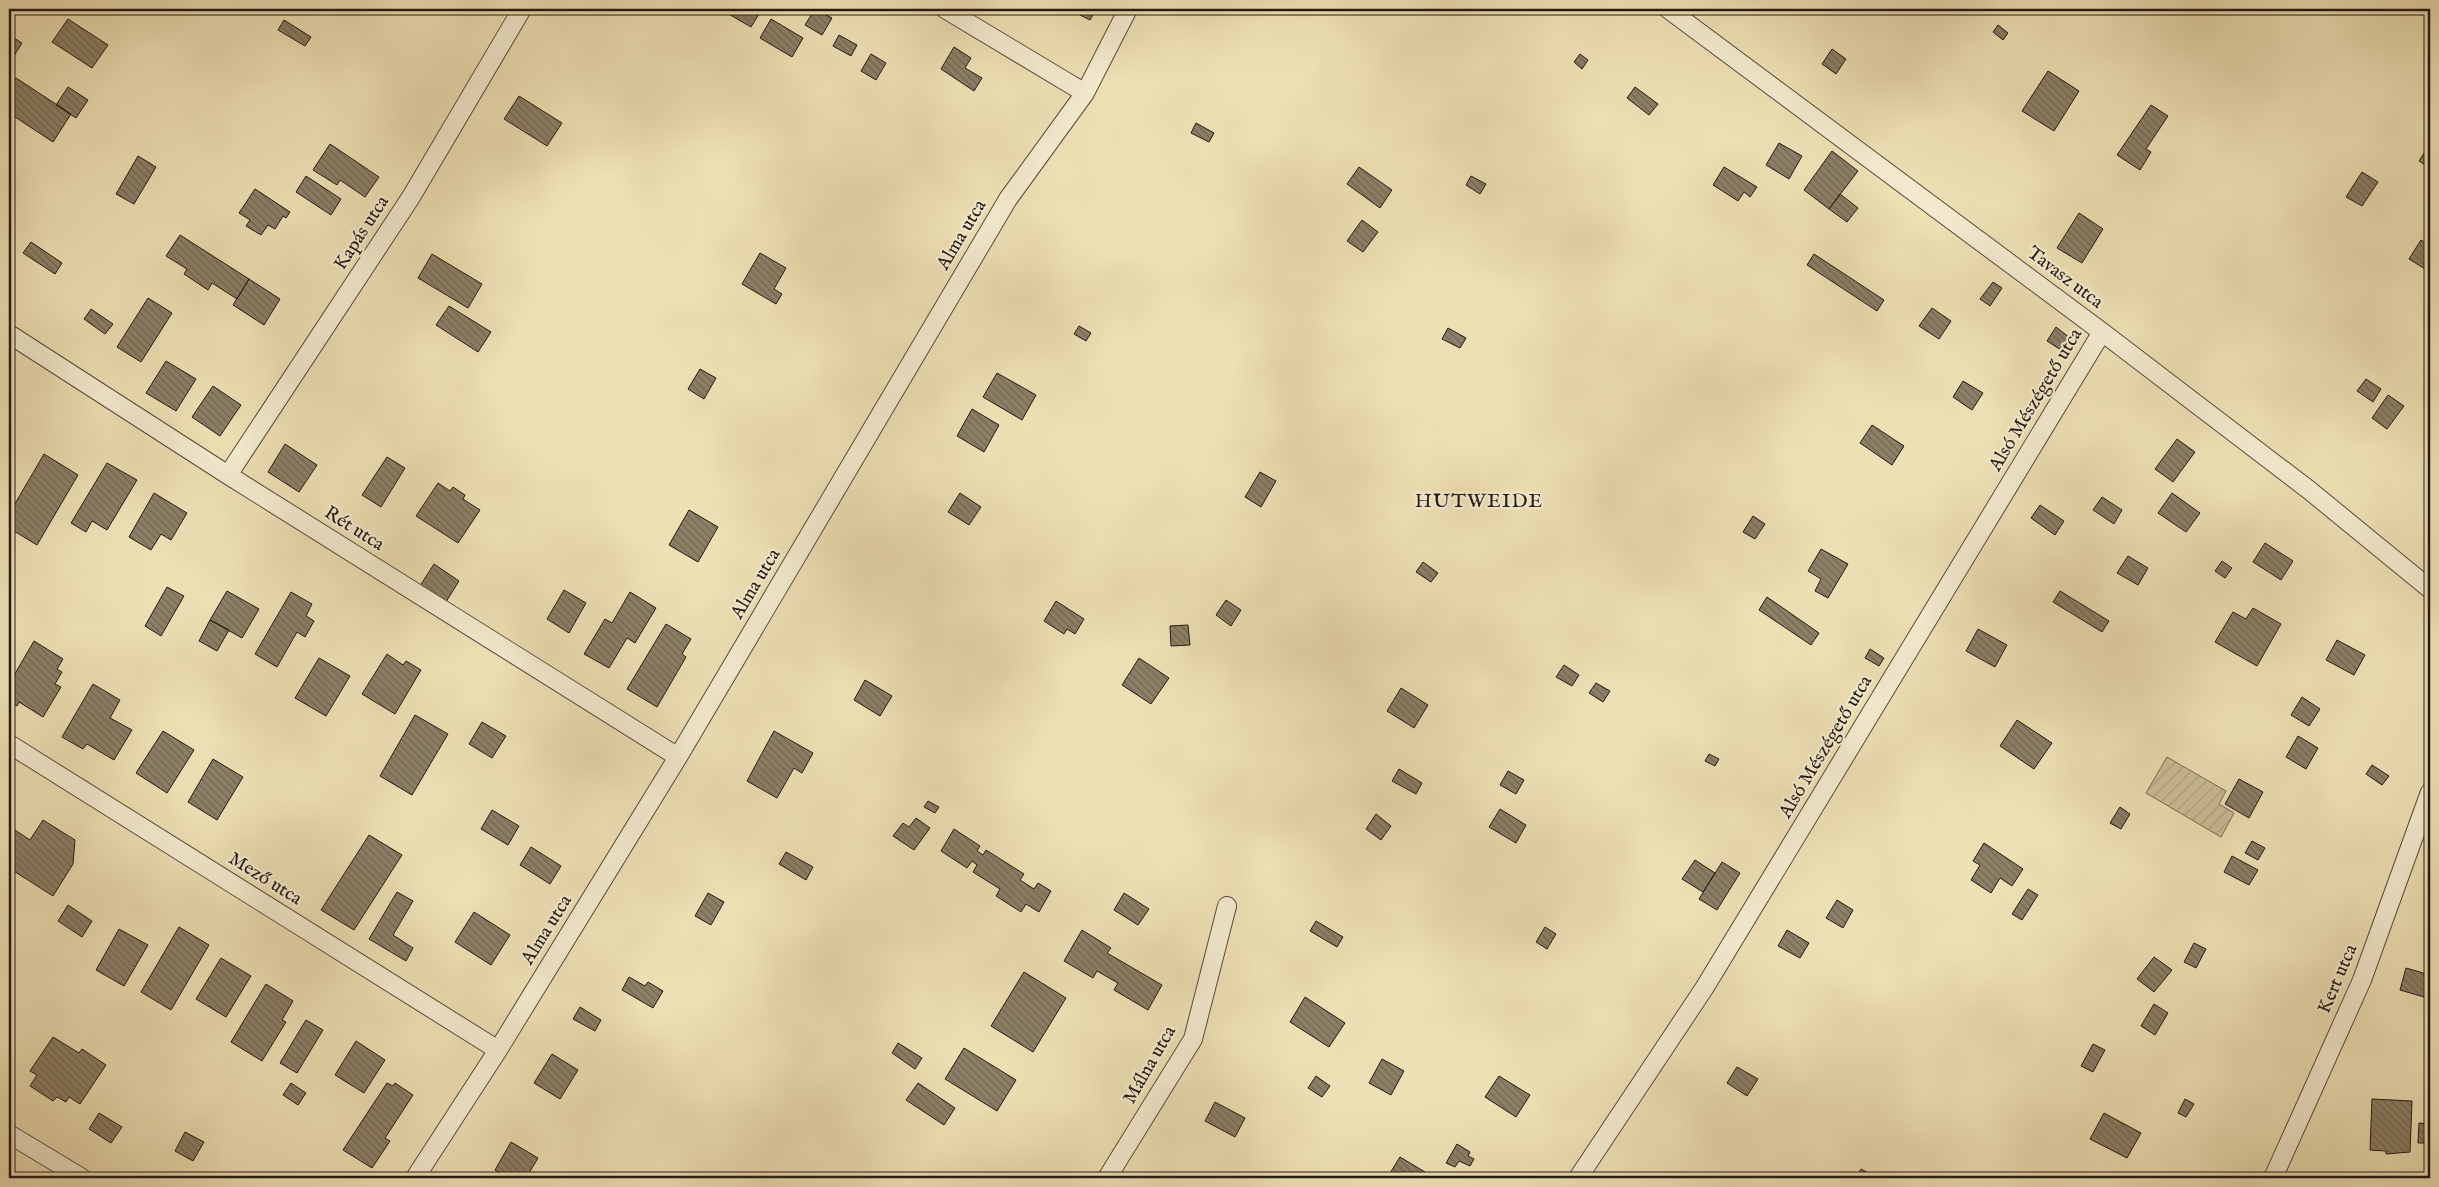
<svg xmlns="http://www.w3.org/2000/svg" width="2439" height="1187" font-family="'IM FELL English',serif">
  <defs>
    <pattern id="garden-furrows" width="10" height="10" patternUnits="userSpaceOnUse" patternTransform="scale(1.25)"><rect width="10" height="10" fill="#cbbe99"/><path d="M-1 1l2-2M0 10L10 0M9 11l2-2" fill="none" stroke="#aea383"/></pattern>
    <pattern id="building-back-hatch" width="6" height="6" patternUnits="userSpaceOnUse" patternTransform="scale(1.25)"><rect width="6" height="6" fill="#8c8067"/><path d="M-1 5l2 2M0 0l6 6M5-1l2 2" fill="none" stroke="#726853"/></pattern>
  </defs>
  <rect width="100%" height="100%" fill="#eee0b5"/>
  <filter id="stains"><feTurbulence type="fractalNoise" baseFrequency=".004" numOctaves="4"/><feColorMatrix values="0 0 0 0 .2 0 0 0 0 .09 0 0 0 0 .02 0 0 0 .5 -.17"/></filter>
  <radialGradient id="worn" r=".72"><stop offset=".6" stop-color="#630" stop-opacity="0"/><stop offset="1" stop-color="#630" stop-opacity=".3"/></radialGradient>
  <path fill="url(#garden-furrows)" stroke="#766c56" d="M 2167,757 L 2226,791 L 2219,804 L 2234,813 L 2221,837 L 2146,793 Z"/>
  <path fill="url(#building-back-hatch)" stroke="#221912" d="M 720,9 L 762,9 L 751,27 Z
    M 815,9 L 832,18 L 822,35 L 805,25 Z
    M 1081,9 L 1096,9 L 1090,20 L 1078,14 Z
    M 68,19 L 108,45 L 92,68 L 52,42 Z
    M 771,19 L 803,38 L 792,57 L 760,38 Z
    M 284,20 L 311,37 L 305,46 L 278,30 Z
    M 1998,25 L 2008,33 L 2003,40 L 1993,32 Z
    M 9,35 L 22,43 L 9,64 Z
    M 839,35 L 857,45 L 851,56 L 833,46 Z
    M 954,47 L 971,58 L 965,68 L 982,78 L 974,91 L 941,69 Z
    M 1832,49 L 1846,59 L 1836,74 L 1822,64 Z
    M 871,54 L 886,63 L 876,80 L 861,71 Z
    M 1580,54 L 1588,60 L 1582,69 L 1574,62 Z
    M 2048,71 L 2079,91 L 2054,131 L 2022,111 Z
    M 16,78 L 71,114 L 53,142 L 9,113 L 9,89 Z
    M 68,87 L 88,100 L 76,118 L 56,105 Z
    M 1635,87 L 1658,104 L 1649,115 L 1627,98 Z
    M 519,96 L 562,123 L 547,146 L 504,119 Z
    M 2151,105 L 2168,116 L 2146,149 L 2151,152 L 2140,170 L 2117,155 Z
    M 1196,123 L 1214,133 L 1209,142 L 1191,133 Z
    M 1779,143 L 1802,156 L 1789,179 L 1766,165 Z
    M 330,144 L 379,177 L 365,197 L 340,180 L 337,185 L 313,170 Z
    M 2430,144 L 2430,168 L 2419,161 Z
    M 1832,151 L 1858,171 L 1829,209 L 1804,190 Z
    M 138,156 L 156,167 L 134,204 L 116,194 Z
    M 1359,167 L 1392,190 L 1380,208 L 1347,184 Z
    M 1724,167 L 1757,187 L 1750,197 L 1744,192 L 1738,201 L 1713,185 Z
    M 2362,172 L 2378,182 L 2362,206 L 2346,197 Z
    M 306,176 L 341,199 L 331,215 L 296,192 Z
    M 1471,176 L 1486,184 L 1480,194 L 1466,185 Z
    M 255,189 L 290,212 L 286,218 L 283,216 L 275,229 L 268,225 L 261,235 L 246,226 L 250,220 L 239,213 Z
    M 1840,194 L 1858,208 L 1847,222 L 1829,209 Z
    M 2079,213 L 2103,229 L 2082,263 L 2057,248 Z
    M 1362,220 L 1378,232 L 1363,252 L 1347,241 Z
    M 180,235 L 249,279 L 237,299 L 212,283 L 208,290 L 184,274 L 187,269 L 166,256 Z
    M 2421,240 L 2430,246 L 2430,261 L 2425,269 L 2409,259 Z
    M 31,242 L 62,263 L 55,274 L 23,253 Z
    M 760,253 L 786,268 L 774,289 L 782,294 L 776,304 L 742,284 Z
    M 432,254 L 482,284 L 468,308 L 418,278 Z
    M 1814,254 L 1884,300 L 1877,311 L 1807,265 Z
    M 249,279 L 280,299 L 264,325 L 233,305 Z
    M 1993,282 L 2002,288 L 1990,306 L 1980,299 Z
    M 148,298 L 172,313 L 141,362 L 117,347 Z
    M 449,306 L 491,332 L 478,352 L 436,325 Z
    M 1932,308 L 1951,321 L 1939,339 L 1919,326 Z
    M 91,309 L 113,324 L 105,334 L 84,319 Z
    M 1079,326 L 1091,333 L 1086,341 L 1074,334 Z
    M 2056,327 L 2070,338 L 2061,350 L 2047,341 Z
    M 1448,328 L 1466,338 L 1460,348 L 1442,339 Z
    M 166,361 L 196,379 L 176,411 L 146,393 Z
    M 700,369 L 716,378 L 704,399 L 688,389 Z
    M 997,373 L 1036,395 L 1022,420 L 983,397 Z
    M 2366,379 L 2381,389 L 2373,402 L 2357,391 Z
    M 1963,381 L 1983,393 L 1972,410 L 1953,397 Z
    M 213,386 L 241,405 L 220,436 L 192,417 Z
    M 2388,395 L 2404,406 L 2387,429 L 2372,418 Z
    M 972,409 L 999,425 L 984,452 L 957,436 Z
    M 1872,425 L 1904,446 L 1892,465 L 1860,443 Z
    M 2177,439 L 2195,452 L 2173,482 L 2155,469 Z
    M 285,444 L 317,465 L 299,492 L 268,472 Z
    M 44,454 L 78,475 L 37,545 L 9,528 L 9,514 Z
    M 387,457 L 405,468 L 381,507 L 362,495 Z
    M 107,463 L 137,480 L 107,530 L 92,521 L 86,532 L 71,523 Z
    M 1260,472 L 1276,481 L 1261,507 L 1245,497 Z
    M 438,483 L 450,491 L 453,487 L 465,495 L 463,499 L 480,510 L 458,543 L 416,516 Z
    M 154,493 L 187,513 L 171,540 L 161,534 L 151,550 L 129,537 Z
    M 960,493 L 981,507 L 969,525 L 948,512 Z
    M 2172,493 L 2200,513 L 2186,532 L 2158,513 Z
    M 2102,497 L 2122,510 L 2114,524 L 2093,510 Z
    M 2040,505 L 2064,521 L 2055,535 L 2031,518 Z
    M 689,510 L 718,527 L 698,562 L 669,545 Z
    M 1753,516 L 1765,524 L 1755,539 L 1743,532 Z
    M 2265,543 L 2293,561 L 2281,580 L 2253,562 Z
    M 1821,549 L 1848,564 L 1828,598 L 1815,591 L 1821,579 L 1808,571 Z
    M 2128,556 L 2148,568 L 2138,585 L 2117,573 Z
    M 2222,561 L 2232,568 L 2225,578 L 2215,571 Z
    M 1423,562 L 1438,573 L 1431,582 L 1416,572 Z
    M 434,564 L 459,581 L 444,605 L 418,589 Z
    M 167,587 L 184,596 L 161,636 L 145,626 Z
    M 564,590 L 586,603 L 569,633 L 547,619 Z
    M 227,591 L 259,609 L 242,638 L 210,620 Z
    M 2060,591 L 2109,621 L 2102,632 L 2053,602 Z
    M 291,592 L 312,604 L 306,616 L 314,621 L 305,637 L 297,632 L 277,667 L 255,654 Z
    M 630,592 L 656,608 L 635,643 L 627,638 L 609,668 L 584,654 L 605,619 L 612,623 Z
    M 1767,597 L 1819,633 L 1811,645 L 1759,610 Z
    M 1226,600 L 1241,610 L 1231,626 L 1216,615 Z
    M 1056,601 L 1084,619 L 1075,634 L 1067,629 L 1064,634 L 1044,621 Z
    M 2253,608 L 2281,624 L 2257,666 L 2215,642 L 2233,612 L 2246,619 Z
    M 210,620 L 229,630 L 217,651 L 199,641 Z
    M 666,624 L 691,639 L 682,654 L 686,657 L 657,707 L 627,689 Z
    M 1188,625 L 1190,645 L 1171,646 L 1170,626 Z
    M 1978,629 L 2007,645 L 1995,667 L 1966,651 Z
    M 2337,640 L 2365,655 L 2354,675 L 2326,660 Z
    M 34,641 L 63,659 L 57,669 L 62,672 L 55,684 L 61,687 L 43,717 L 19,702 L 17,706 L 9,701 L 9,684 Z
    M 1870,649 L 1884,658 L 1879,666 L 1865,658 Z
    M 387,654 L 403,665 L 406,661 L 421,670 L 395,714 L 362,694 Z
    M 319,658 L 350,676 L 326,716 L 295,698 Z
    M 1139,658 L 1169,678 L 1151,704 L 1122,685 Z
    M 1564,665 L 1579,675 L 1572,686 L 1556,677 Z
    M 865,680 L 892,696 L 880,716 L 854,700 Z
    M 1596,683 L 1610,691 L 1603,702 L 1589,693 Z
    M 93,684 L 120,700 L 110,718 L 132,730 L 114,760 L 87,744 L 83,749 L 62,737 Z
    M 1401,688 L 1428,705 L 1414,728 L 1387,711 Z
    M 2302,697 L 2320,709 L 2309,726 L 2291,715 Z
    M 415,715 L 448,734 L 412,795 L 380,776 Z
    M 2017,720 L 2052,743 L 2034,769 L 2000,746 Z
    M 482,722 L 506,736 L 492,758 L 469,744 Z
    M 163,731 L 194,750 L 167,793 L 136,773 Z
    M 774,731 L 813,753 L 802,773 L 794,768 L 777,798 L 747,781 Z
    M 2298,736 L 2318,748 L 2306,769 L 2286,757 Z
    M 1709,754 L 1719,759 L 1715,766 L 1705,761 Z
    M 213,759 L 243,777 L 217,820 L 188,802 Z
    M 2372,765 L 2389,776 L 2382,785 L 2366,774 Z
    M 1399,769 L 1422,783 L 1416,794 L 1392,781 Z
    M 1508,771 L 1524,780 L 1516,794 L 1500,785 Z
    M 2239,779 L 2263,792 L 2249,818 L 2225,804 Z
    M 928,801 L 939,807 L 935,813 L 924,807 Z
    M 2120,807 L 2130,814 L 2121,829 L 2110,823 Z
    M 1500,809 L 1526,825 L 1516,843 L 1489,827 Z
    M 492,810 L 519,826 L 508,845 L 481,829 Z
    M 1376,814 L 1391,826 L 1381,840 L 1366,829 Z
    M 916,818 L 930,828 L 914,850 L 893,836 L 903,823 L 909,827 Z
    M 43,820 L 75,840 L 73,864 L 53,896 L 9,868 L 9,839 L 15,830 L 30,840 Z
    M 954,829 L 980,846 L 977,851 L 983,855 L 986,850 L 1024,874 L 1020,880 L 1034,889 L 1038,883 L 1051,891 L 1039,912 L 1026,904 L 1021,912 L 996,896 L 1000,889 L 973,872 L 977,865 L 972,861 L 967,868 L 941,851 Z
    M 369,835 L 402,855 L 354,930 L 321,910 Z
    M 2252,841 L 2265,848 L 2258,860 L 2245,853 Z
    M 1984,843 L 2023,869 L 2012,886 L 2000,878 L 1991,893 L 1971,880 L 1980,865 L 1973,861 Z
    M 531,847 L 561,866 L 550,884 L 520,865 Z
    M 786,852 L 813,867 L 806,880 L 779,864 Z
    M 2232,856 L 2258,870 L 2249,885 L 2224,872 Z
    M 1695,860 L 1715,873 L 1703,892 L 1682,879 Z
    M 1722,862 L 1740,873 L 1717,910 L 1699,899 Z
    M 2028,889 L 2038,895 L 2022,920 L 2012,914 Z
    M 397,892 L 413,901 L 393,935 L 413,948 L 406,961 L 369,939 Z
    M 708,893 L 724,902 L 711,925 L 695,916 Z
    M 1124,893 L 1149,909 L 1138,925 L 1114,910 Z
    M 1837,900 L 1853,910 L 1843,928 L 1826,918 Z
    M 68,905 L 92,921 L 82,937 L 58,921 Z
    M 474,912 L 510,935 L 491,965 L 455,942 Z
    M 1316,921 L 1343,937 L 1337,947 L 1310,931 Z
    M 179,927 L 209,945 L 171,1010 L 141,992 Z
    M 1545,927 L 1556,934 L 1547,949 L 1536,942 Z
    M 119,929 L 148,945 L 124,986 L 96,970 Z
    M 1082,930 L 1111,948 L 1107,953 L 1162,985 L 1148,1010 L 1114,990 L 1118,983 L 1097,971 L 1093,978 L 1064,961 Z
    M 1787,930 L 1809,943 L 1800,958 L 1778,946 Z
    M 2194,943 L 2206,949 L 2196,968 L 2184,962 Z
    M 2154,957 L 2172,970 L 2154,992 L 2137,979 Z
    M 221,958 L 251,976 L 226,1017 L 196,999 Z
    M 2406,968 L 2430,975 L 2424,997 L 2400,990 Z
    M 1024,972 L 1066,998 L 1033,1052 L 991,1026 Z
    M 629,977 L 645,986 L 648,982 L 663,991 L 653,1008 L 622,990 Z
    M 266,984 L 293,1001 L 282,1020 L 286,1022 L 262,1061 L 231,1042 Z
    M 1305,997 L 1345,1023 L 1329,1047 L 1290,1022 Z
    M 2154,1004 L 2168,1013 L 2155,1035 L 2141,1026 Z
    M 580,1007 L 601,1020 L 595,1031 L 573,1019 Z
    M 306,1020 L 323,1030 L 297,1073 L 280,1063 Z
    M 53,1037 L 79,1053 L 82,1049 L 106,1065 L 80,1104 L 69,1097 L 66,1102 L 57,1097 L 53,1101 L 30,1086 L 37,1075 L 30,1071 Z
    M 356,1041 L 385,1060 L 364,1093 L 335,1075 Z
    M 898,1043 L 922,1058 L 915,1069 L 892,1053 Z
    M 2093,1044 L 2105,1050 L 2093,1072 L 2081,1066 Z
    M 964,1048 L 1016,1080 L 997,1111 L 945,1079 Z
    M 552,1054 L 578,1070 L 560,1099 L 534,1083 Z
    M 1382,1059 L 1404,1071 L 1391,1095 L 1369,1083 Z
    M 1737,1067 L 1758,1079 L 1747,1096 L 1727,1083 Z
    M 1316,1076 L 1330,1086 L 1322,1097 L 1308,1088 Z
    M 1499,1076 L 1530,1095 L 1516,1117 L 1485,1097 Z
    M 291,1083 L 306,1093 L 298,1105 L 283,1095 Z
    M 387,1083 L 393,1086 L 395,1083 L 413,1095 L 385,1138 L 390,1141 L 372,1168 L 343,1150 Z
    M 918,1083 L 955,1108 L 944,1125 L 906,1100 Z
    M 2185,1099 L 2194,1104 L 2186,1117 L 2178,1113 Z
    M 2372,1099 L 2412,1101 L 2410,1152 L 2386,1154 L 2386,1151 L 2370,1150 Z
    M 1215,1102 L 1245,1118 L 1235,1137 L 1205,1121 Z
    M 99,1113 L 122,1127 L 111,1143 L 89,1129 Z
    M 2104,1113 L 2141,1133 L 2127,1158 L 2090,1139 Z
    M 2419,1123 L 2430,1124 L 2430,1143 L 2418,1143 Z
    M 185,1132 L 204,1142 L 193,1161 L 175,1151 Z
    M 511,1142 L 538,1158 L 526,1178 L 509,1178 L 495,1170 Z
    M 1457,1144 L 1470,1152 L 1468,1156 L 1474,1159 L 1470,1166 L 1459,1161 L 1455,1167 L 1446,1163 Z
    M 1400,1157 L 1430,1175 L 1428,1178 L 1387,1178 Z
    M 1861,1169 L 1878,1178 L 1856,1178 Z"/>
  <g fill="none" stroke-linecap="round" stroke-linejoin="round">
    <g stroke="#554b3b" stroke-width="20">
      <path id="minor" d="M 945,9 L 1085,93
        M 1668,9 L 2102,332 L 2309,490 L 2430,589
        M 9,334 L 228,475 L 678,757
        M 228,475 L 411,197 L 522,9
        M 9,744 L 498,1050
        M 9,1134 L 82,1178
        M 415,1178 L 498,1050 L 678,757 L 1008,199 L 1085,93 L 1128,9
        M 1107,1178 L 1193,1039 L 1227,906
        M 1578,1178 L 1705,987 L 2102,332
        M 2273,1178 L 2362,980 L 2430,792"/>
    </g>
    <use href="#minor" stroke="#f4ebcf" stroke-width="18"/>
  </g>
  <g text-anchor="middle" dominant-baseline="central" stroke-width="4.5" stroke-linejoin="round" paint-order="stroke">
    <g font-size="19" fill="#221912" stroke="#f4ebcf">
      <text transform="translate(362 233) rotate(-57)">Kapás utca</text>
      <text transform="translate(962 235) rotate(-59)">Alma utca</text>
      <text transform="translate(2065 278) rotate(37)">Tavasz utca</text>
      <text transform="translate(2036 400) rotate(-59)">Alsó Mészégető utca</text>
      <text transform="translate(354 529) rotate(32)">Rét utca</text>
      <text transform="translate(756 584) rotate(-59)">Alma utca</text>
      <text transform="translate(1826 747) rotate(-59)">Alsó Mészégető utca</text>
      <text transform="translate(265 879) rotate(32)">Mező utca</text>
      <text transform="translate(547 930) rotate(-58)">Alma utca</text>
      <text transform="translate(2338 979) rotate(-67)">Kert utca</text>
      <text transform="translate(1150 1065) rotate(-60)">Málna utca</text>
    </g>
    <g font-size="20" letter-spacing="1" fill="#221912" stroke="#f4ebcf">
      <text x="1479" y="501">HUTWEIDE</text>
    </g>
  </g>
  <rect width="2439" height="1187" fill="none" stroke="#eee0b5" stroke-width="30"/>
  <rect x="10" y="10" width="2419" height="1167" fill="none" stroke="#221912" stroke-width="2.5"/>
  <rect x="15" y="15" width="2409" height="1157" fill="none" stroke="#221912"/>
  <rect width="100%" height="100%" filter="url(#stains)"/>
  <rect width="100%" height="100%" fill="url(#worn)"/>
</svg>
